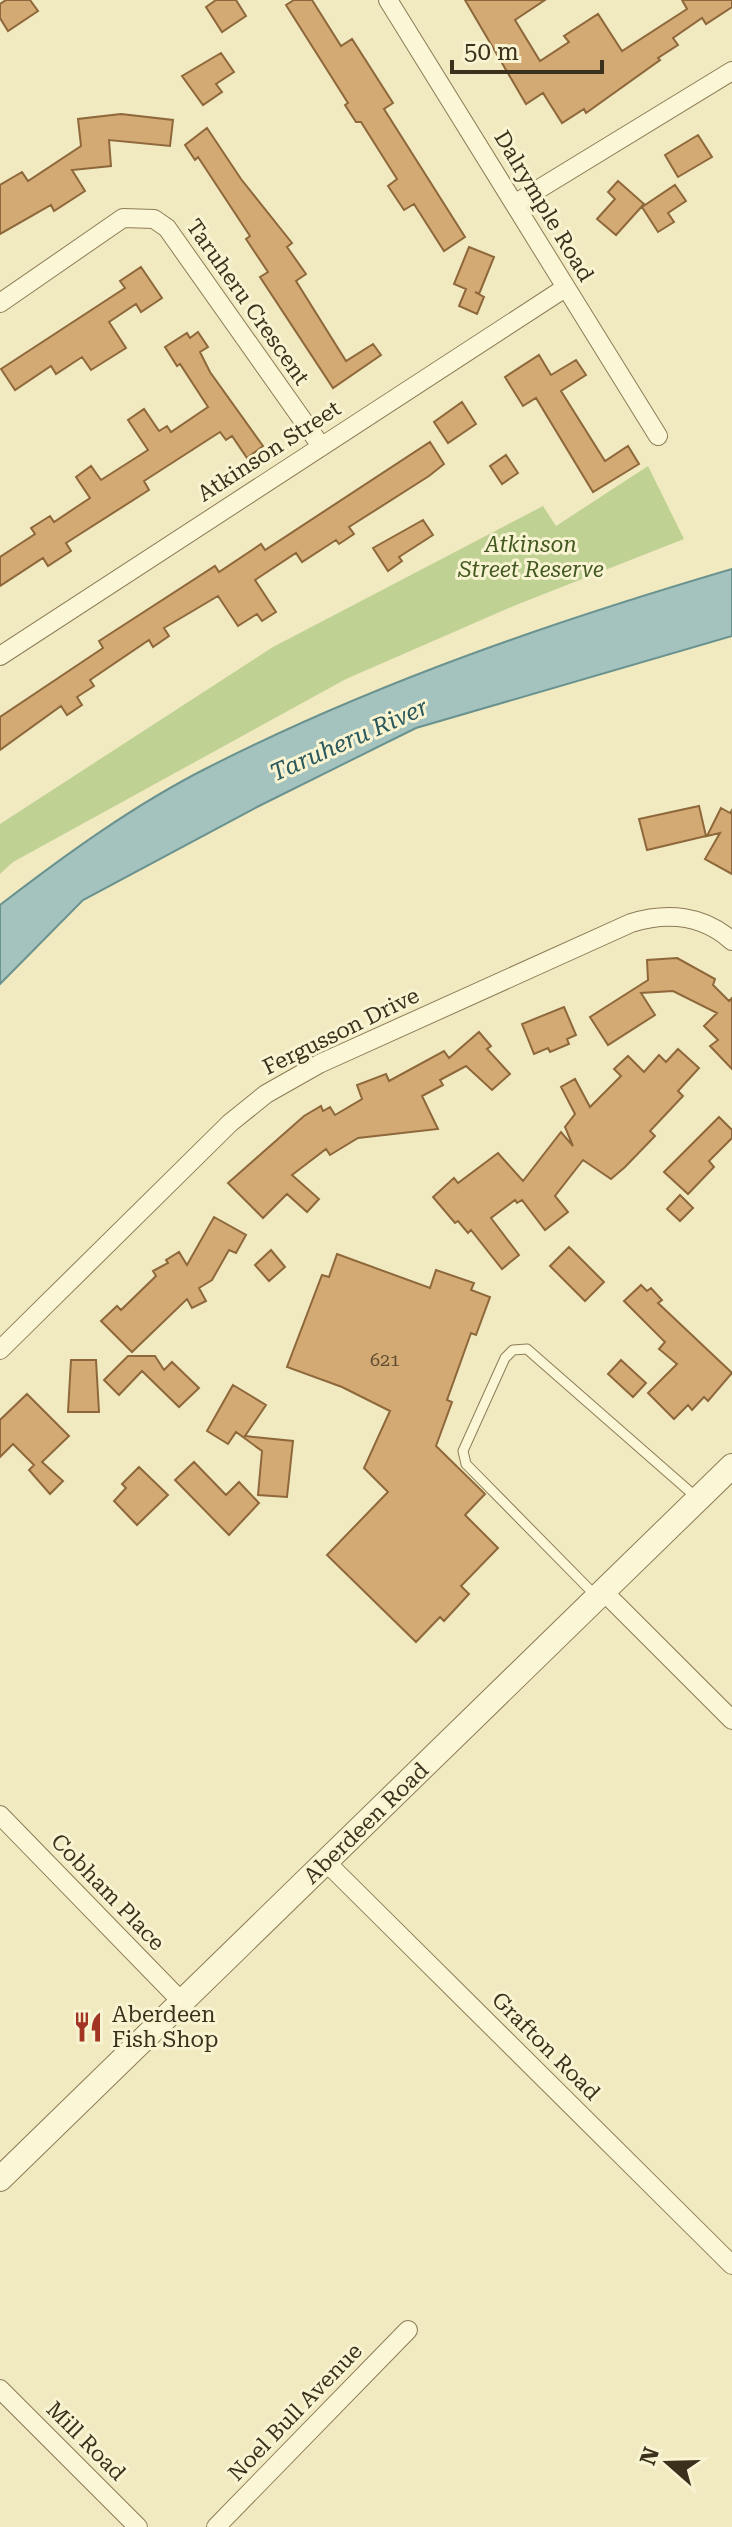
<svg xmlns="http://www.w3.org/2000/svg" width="732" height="2527" font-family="'Roboto Serif',serif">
  <rect width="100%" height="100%" fill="#f1eac1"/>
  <path fill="#c0d194" d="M 648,466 L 684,539 L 516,605 L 346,679 L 13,862 L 0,874 L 0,824 L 273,647 L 543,506 L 556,526 Z"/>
  <path fill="#a4c3bf" stroke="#6a928f" stroke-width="2" d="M 732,569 L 732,636 L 416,728 L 257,807 L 83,900 L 0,984 L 0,905 C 65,855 134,805 207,768 C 374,683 552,622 732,569 Z"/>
  <path fill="#d3aa74" stroke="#8e683b" stroke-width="2" d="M 6,0 L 30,0 L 38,11 L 8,31 L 0,18 L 0,4 Z
    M 216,0 L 236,0 L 246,16 L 222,32 L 206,7 Z
    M 294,0 L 312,0 L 341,46 L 352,39 L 393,103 L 384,109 L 465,237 L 444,251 L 414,204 L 404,210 L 388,186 L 397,179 L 361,122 L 356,122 L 345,105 L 348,103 L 286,5 Z
    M 465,0 L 545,0 L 515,20 L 540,61 L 569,42 L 564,36 L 598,14 L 622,51 L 687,9 L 682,0 L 732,0 L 732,7 L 706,24 L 702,18 L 673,38 L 678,45 L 658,58 L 660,60 L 586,113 L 584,109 L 562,123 L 543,93 L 526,104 Z
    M 221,53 L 234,72 L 216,84 L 222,92 L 203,105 L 182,76 Z
    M 121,114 L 173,120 L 170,146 L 109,140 L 111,166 L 72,170 L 85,191 L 54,211 L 51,205 L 0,234 L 0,185 L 22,172 L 28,181 L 81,146 L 78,119 Z
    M 207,128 L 241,179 L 292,243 L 287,247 L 306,274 L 296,281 L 346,361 L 373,344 L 381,355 L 333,388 L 260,277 L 268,272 L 246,239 L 250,236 L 198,157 L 195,160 L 185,145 Z
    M 698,135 L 712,157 L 678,177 L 665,155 Z
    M 618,181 L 644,204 L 616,235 L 597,219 L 615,199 L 608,192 Z
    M 675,185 L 686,201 L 668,213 L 674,222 L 658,232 L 642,207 Z
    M 469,247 L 494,257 L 479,294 L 475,292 L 484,297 L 477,314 L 459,306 L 466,289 L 454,284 Z
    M 141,267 L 162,298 L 141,312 L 136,304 L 109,322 L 126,348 L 91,370 L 82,357 L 56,374 L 51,366 L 15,390 L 1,369 L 125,288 L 120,281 Z
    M 198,332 L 208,347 L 200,352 L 210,372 L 263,446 L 247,458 L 232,436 L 226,440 L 220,432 L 144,481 L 149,490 L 66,543 L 71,551 L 48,566 L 43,558 L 0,586 L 0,557 L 35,534 L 31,528 L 50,516 L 54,522 L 90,498 L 76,477 L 91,466 L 101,480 L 148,450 L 128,420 L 144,409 L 159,431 L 167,426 L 171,432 L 208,407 L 180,364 L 177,366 L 165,347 L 187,333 L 190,338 Z
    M 539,355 L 551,375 L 576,360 L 586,375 L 561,391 L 605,461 L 628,446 L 639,464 L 593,492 L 536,398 L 523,406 L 505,377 Z
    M 462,402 L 476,424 L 448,443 L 434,422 Z
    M 430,442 L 444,464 L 429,476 L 349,527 L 354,534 L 339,544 L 336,540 L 302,562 L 296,553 L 255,580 L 276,612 L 262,621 L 257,614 L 238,626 L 218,596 L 164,628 L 169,636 L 153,647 L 149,640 L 90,680 L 94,686 L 77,697 L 82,705 L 67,715 L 61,706 L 0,750 L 0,717 L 103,648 L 99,641 L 215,566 L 219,572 L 261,544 L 265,550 Z
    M 506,455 L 518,473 L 502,484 L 490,466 Z
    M 423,520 L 433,535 L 399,557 L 402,561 L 388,571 L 373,548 Z
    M 699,806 L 706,836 L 647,850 L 639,819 Z
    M 721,808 L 730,813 L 732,810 L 732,874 L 705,859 L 720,833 L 707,836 Z
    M 677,958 L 715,979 L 713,985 L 729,1001 L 732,998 L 732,1069 L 710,1046 L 718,1040 L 704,1026 L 717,1013 L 673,991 L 641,993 L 655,1015 L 608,1045 L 590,1017 L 648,980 L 647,960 Z
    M 564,1007 L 576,1035 L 567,1039 L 569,1044 L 550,1052 L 548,1048 L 534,1054 L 522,1024 Z
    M 479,1032 L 491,1046 L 487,1049 L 510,1074 L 492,1090 L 466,1066 L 440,1080 L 443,1085 L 422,1096 L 438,1129 L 358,1138 L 330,1155 L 326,1149 L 292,1175 L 319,1199 L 307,1212 L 287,1194 L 263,1218 L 228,1183 L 304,1116 L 321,1106 L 323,1111 L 330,1107 L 335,1115 L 362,1099 L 357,1085 L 386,1074 L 389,1081 L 444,1051 L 449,1058 Z
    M 678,1049 L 699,1068 L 678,1091 L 683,1096 L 650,1131 L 655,1136 L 625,1167 L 611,1179 L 583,1160 L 555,1196 L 568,1212 L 545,1230 L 522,1200 L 517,1203 L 515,1200 L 491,1218 L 519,1255 L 502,1269 L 471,1230 L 468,1233 L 458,1221 L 455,1223 L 433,1197 L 454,1178 L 458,1183 L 498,1153 L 523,1181 L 561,1132 L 573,1146 L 565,1127 L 575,1114 L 561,1087 L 575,1079 L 590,1107 L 621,1076 L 614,1069 L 628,1056 L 644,1072 L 659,1055 L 666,1062 Z
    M 719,1117 L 732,1130 L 732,1138 L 709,1161 L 714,1167 L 688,1194 L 664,1172 Z
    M 680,1195 L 693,1208 L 680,1221 L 667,1209 Z
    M 214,1217 L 246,1235 L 236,1253 L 229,1250 L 212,1280 L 199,1288 L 206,1301 L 192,1308 L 187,1299 L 132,1352 L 101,1321 L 117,1306 L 121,1310 L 156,1276 L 153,1271 L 168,1263 L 166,1260 L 179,1252 L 187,1265 Z
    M 569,1247 L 604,1282 L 585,1301 L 550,1266 Z
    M 271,1250 L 285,1267 L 269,1281 L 255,1265 Z
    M 337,1254 L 430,1288 L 436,1270 L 474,1283 L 471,1290 L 490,1297 L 476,1335 L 471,1333 L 447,1400 L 452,1402 L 436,1446 L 485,1494 L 465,1515 L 498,1548 L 461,1586 L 469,1594 L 444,1621 L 440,1617 L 416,1642 L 327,1555 L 388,1492 L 364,1468 L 390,1411 L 342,1387 L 287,1367 L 322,1275 L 329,1277 Z
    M 641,1285 L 647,1291 L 651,1288 L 662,1300 L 658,1303 L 732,1373 L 708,1401 L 704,1397 L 692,1410 L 688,1405 L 674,1419 L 648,1393 L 677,1364 L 659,1349 L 665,1342 L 624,1301 Z
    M 128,1356 L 155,1356 L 164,1370 L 172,1362 L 199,1388 L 179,1407 L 142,1371 L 119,1395 L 104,1380 Z
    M 71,1360 L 96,1360 L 99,1412 L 68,1412 Z
    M 621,1360 L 646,1383 L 633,1397 L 608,1374 Z
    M 233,1385 L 266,1405 L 245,1436 L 293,1441 L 287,1497 L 258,1495 L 262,1451 L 236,1432 L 228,1444 L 207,1431 Z
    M 27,1394 L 69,1436 L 42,1462 L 63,1481 L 50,1494 L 29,1470 L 34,1465 L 13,1444 L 0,1457 L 0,1420 Z
    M 194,1462 L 226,1495 L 239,1482 L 259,1503 L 229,1535 L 175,1480 Z
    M 139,1467 L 168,1495 L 137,1525 L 114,1501 L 126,1488 L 122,1484 Z"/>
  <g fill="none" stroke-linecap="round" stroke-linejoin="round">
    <g stroke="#8d7c57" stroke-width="11">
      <path id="service" d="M 595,1595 L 466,1464 L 463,1451 L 505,1358 L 513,1350 L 527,1349 L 696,1497"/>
    </g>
    <g stroke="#8d7c57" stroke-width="20">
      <path id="minor" d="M 388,0 L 658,436
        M 516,203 L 732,71
        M 0,303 L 123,218 L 154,219 L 167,228 L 321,446
        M 0,656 L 565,288
        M 0,1350 L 230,1123 L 266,1094 L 319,1064 L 631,923 C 667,912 703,915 732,941
        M 603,1591 L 732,1720
        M 0,1815 L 182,2002
        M 326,1862 L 732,2265
        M 0,2389 L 138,2527
        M 216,2527 L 408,2330"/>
    </g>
    <g stroke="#8d7c57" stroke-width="26">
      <path id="tertiary" d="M 0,2179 L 732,1466"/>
    </g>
    <use href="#service" stroke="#fbf6d5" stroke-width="9"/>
    <use href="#minor" stroke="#fbf6d5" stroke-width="18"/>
    <use href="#tertiary" stroke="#fbf6d5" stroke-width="24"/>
  </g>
  <defs>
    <g id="restaurant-bare" transform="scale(2.4)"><path d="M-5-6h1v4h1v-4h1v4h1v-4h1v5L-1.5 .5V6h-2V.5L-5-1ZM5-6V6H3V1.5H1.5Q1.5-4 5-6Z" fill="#a13422" stroke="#f8f3d1" stroke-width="2.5" paint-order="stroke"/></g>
  </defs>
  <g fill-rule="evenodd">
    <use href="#restaurant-bare" x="88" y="2027"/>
  </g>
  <g text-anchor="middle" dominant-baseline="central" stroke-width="6" stroke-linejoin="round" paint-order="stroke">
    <g font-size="18" fill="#614e32">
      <text x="385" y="1359">621</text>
    </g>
    <g font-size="22" fill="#3b301c" stroke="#f8f3d1">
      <text transform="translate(544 206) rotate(59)">Dalrymple Road</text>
      <text transform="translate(248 302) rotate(55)">Taruheru Crescent</text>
      <text transform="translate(269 451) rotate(-33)">Atkinson Street</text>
      <text transform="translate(341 1031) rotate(-26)">Fergusson Drive</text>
      <text transform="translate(366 1823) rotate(-44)">Aberdeen Road</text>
      <text transform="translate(108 1892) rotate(46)">Cobham Place</text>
      <text transform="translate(546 2046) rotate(45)">Grafton Road</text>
      <text transform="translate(295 2412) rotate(-46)">Noel Bull Avenue</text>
      <text transform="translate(86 2441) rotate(45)">Mill Road</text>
    </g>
    <g font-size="22" font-style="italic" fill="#435921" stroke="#f8f3d1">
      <text x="531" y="544">Atkinson<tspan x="531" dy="25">Street Reserve</tspan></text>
    </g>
    <g font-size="22" fill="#3b301c" stroke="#f8f3d1" text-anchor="start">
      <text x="112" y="2014">Aberdeen<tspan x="112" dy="25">Fish Shop</tspan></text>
    </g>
    <g font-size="24" font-style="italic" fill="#2a585c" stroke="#f8f3d1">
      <text transform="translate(349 740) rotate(-24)">Taruheru River</text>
    </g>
  </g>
  <g transform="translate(668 2463) rotate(290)" stroke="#f8f3d1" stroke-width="6" paint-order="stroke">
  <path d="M0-6L14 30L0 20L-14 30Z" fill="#3b301c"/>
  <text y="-12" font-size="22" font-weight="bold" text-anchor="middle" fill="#3b301c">N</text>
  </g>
  <path d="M452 60v12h150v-12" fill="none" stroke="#3b301c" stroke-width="4"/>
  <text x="464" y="60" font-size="24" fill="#3b301c" stroke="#f8f3d1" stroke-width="6" paint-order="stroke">50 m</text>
</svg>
